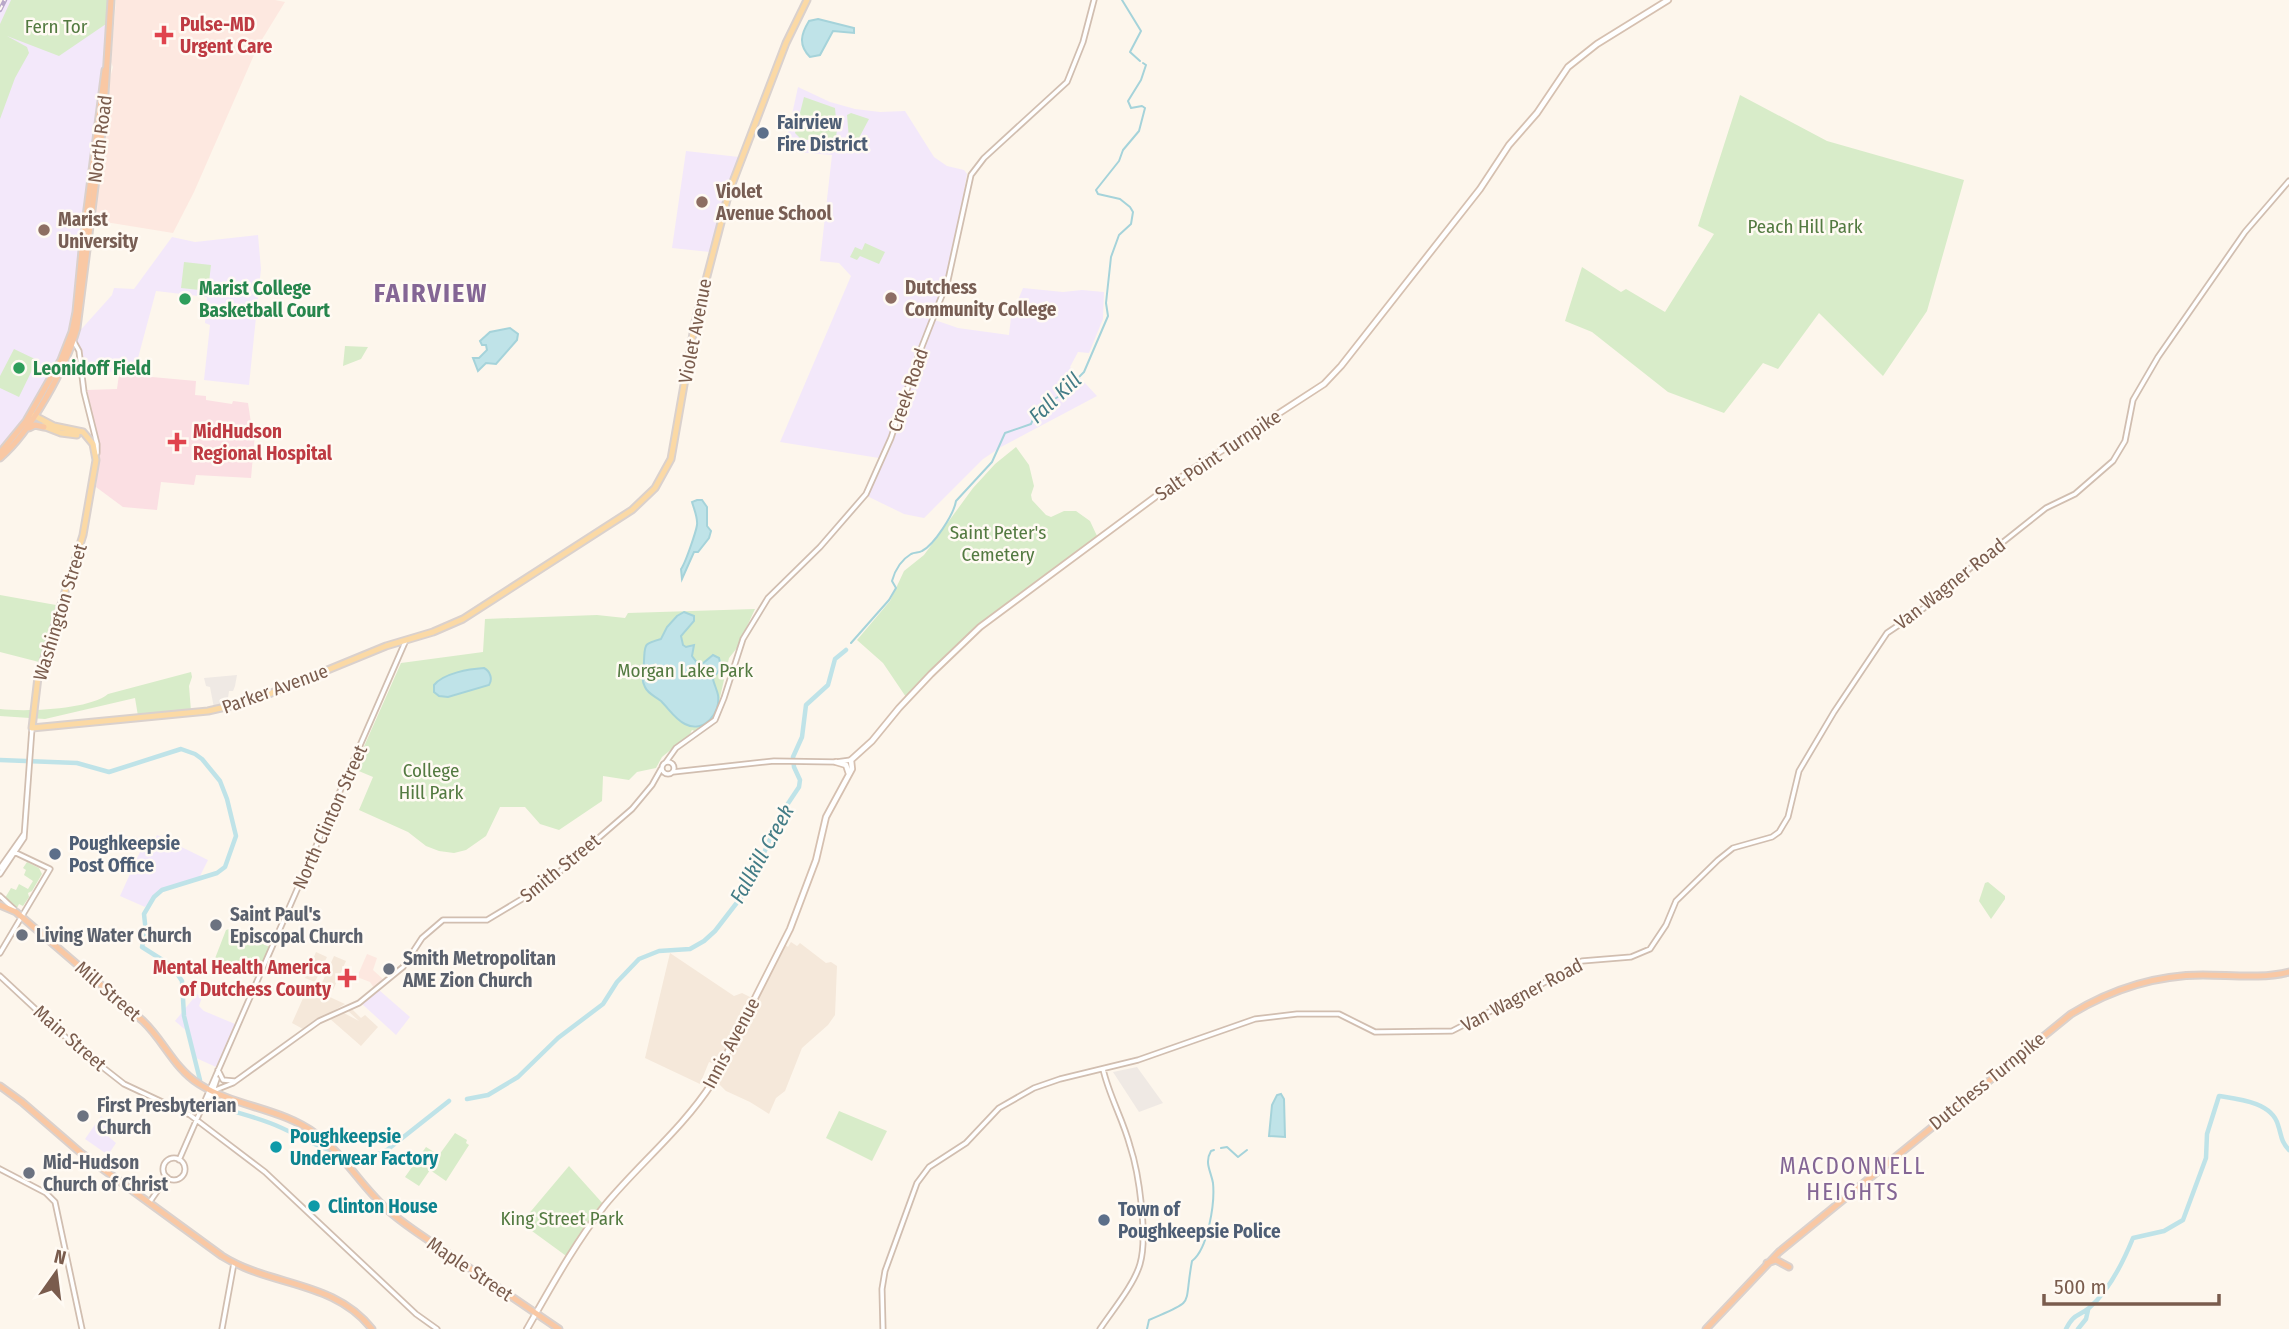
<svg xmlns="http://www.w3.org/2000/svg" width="2289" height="1329" font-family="'Fira Sans Condensed',sans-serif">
  <rect width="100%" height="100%" fill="#fdf6ec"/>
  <path fill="#f5e8da" d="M 791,942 L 797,946 L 800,943 L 826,963 L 831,962 L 837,966 L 835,1015 L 828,1025 L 802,1048 L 785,1091 L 776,1098 L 769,1114 L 750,1102 L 726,1091 L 716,1081 L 785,945 L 788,947 Z
    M 316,952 L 327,957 L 315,982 L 305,978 Z
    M 670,953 L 734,996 L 742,993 L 752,998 L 718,1065 L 709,1062 L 700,1084 L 645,1058 Z
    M 334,956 L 346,961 L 333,990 L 321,985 Z
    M 308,987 L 345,1004 L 303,1029 L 292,1023 Z
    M 351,1008 L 361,1018 L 365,1015 L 378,1027 L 361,1046 L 329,1018 L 342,1012 L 359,1021 L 347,1010 Z"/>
  <path fill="#fde8e0" d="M 116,0 L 275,0 L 285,2 L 258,46 L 194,192 L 173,233 L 93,220 L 110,112 L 108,98 L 110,78 L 113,67 L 111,62 Z
    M 367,954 L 377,958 L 373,970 L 384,980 L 374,988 L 370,982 L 357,977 Z"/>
  <path fill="#efe9e4" d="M 237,675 L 235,686 L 233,691 L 229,691 L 227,705 L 214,708 L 210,687 L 206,686 L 204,678 Z
    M 1137,1067 L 1163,1103 L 1139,1112 L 1113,1072 Z"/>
  <path fill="#f3e8fa" d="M 3,0 L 19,0 L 109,25 L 77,334 L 112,295 L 114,288 L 134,289 L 172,237 L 195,242 L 258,235 L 261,269 L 249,385 L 204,380 L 210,325 L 205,323 L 207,297 L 156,291 L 134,373 L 80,370 L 80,356 L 74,341 L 37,410 L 31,415 L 0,453 L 0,5 Z
    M 798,87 L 830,102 L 855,109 L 880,112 L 905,111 L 934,157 L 947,166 L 964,170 L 967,174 L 950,268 L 932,319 L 958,328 L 1009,335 L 1011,317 L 1023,288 L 1063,292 L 1082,290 L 1104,292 L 1103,319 L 1089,353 L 1078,352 L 1070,367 L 1097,396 L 1001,447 L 983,459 L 924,518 L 904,514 L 867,496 L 885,459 L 780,442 L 851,276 L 839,263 L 820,261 L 832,155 L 784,151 Z
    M 686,151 L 739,157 L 710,252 L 672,248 Z
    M 157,835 L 208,860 L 199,878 L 159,891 L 145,907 L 120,896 L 144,843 L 133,836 L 152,845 Z
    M 379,990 L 410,1017 L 396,1035 L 361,1003 Z
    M 197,994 L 202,997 L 199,1006 L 204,1011 L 235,1024 L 216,1067 L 196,1058 L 189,1033 L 175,1021 Z
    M 101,1116 L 116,1127 L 109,1137 L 116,1143 L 108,1155 L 85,1139 Z"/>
  <path fill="#fbdfe3" d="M 119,374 L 196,381 L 195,395 L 206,396 L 206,400 L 232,404 L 233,401 L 248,403 L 251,423 L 255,433 L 251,478 L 196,475 L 194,485 L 161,482 L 157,510 L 123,507 L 96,487 L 100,449 L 87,390 L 117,389 Z"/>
  <path fill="#d8ecc9" d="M 11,0 L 108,0 L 106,24 L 59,56 L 7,36 L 27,47 L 29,53 L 15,78 L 0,119 L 0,24 Z
    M 1740,95 L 1827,141 L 1964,180 L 1927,311 L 1883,376 L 1819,313 L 1778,369 L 1763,363 L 1724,413 L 1668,392 L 1592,332 L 1565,321 L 1582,267 L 1621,292 L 1626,289 L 1665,312 L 1714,234 L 1698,226 Z
    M 804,97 L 835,108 L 837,130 L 835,143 L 801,139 L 795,133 Z
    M 851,113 L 869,119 L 859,138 L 849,139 L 847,115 Z
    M 865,243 L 885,252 L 879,264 L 860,256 L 857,260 L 850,257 L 855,247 L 862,250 Z
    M 184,262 L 211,265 L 208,291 L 181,288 Z
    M 345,346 L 368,347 L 361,359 L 343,366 Z
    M 14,349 L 37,360 L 19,397 L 0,388 L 0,376 Z
    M 1016,447 L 1029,465 L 1034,486 L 1031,495 L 1032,500 L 1046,515 L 1051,517 L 1064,511 L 1076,511 L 1090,521 L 1097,536 L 986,620 L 944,657 L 906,697 L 883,663 L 857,640 L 890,601 L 904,571 L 924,555 L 973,488 L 995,464 Z
    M 0,595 L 56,605 L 39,662 L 0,652 Z
    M 755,609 L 737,648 L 729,658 L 716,715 L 711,724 L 699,733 L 692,730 L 690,734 L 662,757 L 656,768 L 637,772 L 629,780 L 603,776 L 602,801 L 559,830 L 540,824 L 525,807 L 500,807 L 486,836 L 466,850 L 454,853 L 439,851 L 426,846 L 408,832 L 359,810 L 373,777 L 354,769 L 401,663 L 483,652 L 485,619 L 597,615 L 625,618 L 628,613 Z
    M 191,672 L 192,677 L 189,686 L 191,711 L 138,716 L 135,698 L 45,719 L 0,716 L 0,709 C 24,712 89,710 108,694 Z
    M 27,862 L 39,868 L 42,874 L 32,891 L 28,893 L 29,897 L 23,906 L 19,904 L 17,908 L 5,898 L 11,888 L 16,890 L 19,884 L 28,889 L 33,881 L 24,875 L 26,870 L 23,868 Z
    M 1988,882 L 2005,896 L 2005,899 L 1991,919 L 1979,901 L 1985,883 Z
    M 229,929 L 270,947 L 257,978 L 214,961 L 226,930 Z
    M 839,1111 L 887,1131 L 872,1161 L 826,1138 Z
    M 455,1133 L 467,1140 L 466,1143 L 469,1145 L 446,1181 L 430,1170 L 419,1186 L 405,1177 L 426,1147 L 439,1155 Z
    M 569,1166 L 605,1206 L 569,1258 L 521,1223 Z"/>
  <path fill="#bfe3e8" stroke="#a5d3da" stroke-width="2" d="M 818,19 L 854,28 L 854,33 L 833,31 L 820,55 L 810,57 C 798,45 801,34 809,21 Z
    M 510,328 L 518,334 L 517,340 L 496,364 L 486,363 L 478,371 L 473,358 L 479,358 L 487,350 L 486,345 L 482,345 L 480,341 L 490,332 Z
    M 697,500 L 702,500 L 707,507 L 707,526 L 711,531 L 709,538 L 698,552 L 694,552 L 682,579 L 681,569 C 685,564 696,532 697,525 C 698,518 694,509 692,502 Z
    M 684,612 L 694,616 L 694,621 L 681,636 L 683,645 L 686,647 L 694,645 L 692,656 L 698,664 L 702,664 L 713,655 L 719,658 L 721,667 L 713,679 C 714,684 717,690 718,695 C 721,713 704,734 685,724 C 675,719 669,709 661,701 C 655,696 648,694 645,687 C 640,678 644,670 644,661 C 645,644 643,644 661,639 L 667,627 L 677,616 Z
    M 484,668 C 490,671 493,679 489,685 L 448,697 L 439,696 L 434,692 L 434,685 C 444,673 469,669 484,668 Z
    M 1281,1094 L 1284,1099 L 1285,1137 L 1269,1136 L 1272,1105 L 1277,1095 Z"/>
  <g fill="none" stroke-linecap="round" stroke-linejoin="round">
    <path stroke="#a5d3da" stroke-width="2" d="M 1122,0 L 1141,31 L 1130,52 L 1140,61
      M 851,643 L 889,600 L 896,588 L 892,581 C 895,570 901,560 911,554 C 915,552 919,553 922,551 C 934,545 954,514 956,501 L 992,462 L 1005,433 L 1031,424 L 1037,410 L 1061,395 L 1084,372 L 1108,316 L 1106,303 L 1111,257 L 1119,235 L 1131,224 L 1133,212 L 1130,207 L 1120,199 L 1098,194 L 1096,190 L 1119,161 L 1123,150 L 1139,131 L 1145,108 L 1142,106 L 1131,108 L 1128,101 L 1141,80 L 1146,65 L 1143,63
      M 1221,1148 L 1227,1147 L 1238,1157 L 1247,1150
      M 1147,1329 L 1149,1320 C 1197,1299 1183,1309 1192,1261 C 1208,1249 1215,1203 1213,1183 C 1211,1171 1204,1163 1211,1151 L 1214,1150"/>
    <path stroke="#bfe3e8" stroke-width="4.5" d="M 0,760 L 77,763 L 109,772 L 181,749 L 195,754 L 202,759 L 220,781 L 227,799 L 236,836 L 225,867 L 217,873 L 162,890 L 154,897 L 144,914 L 146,933 L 142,947 L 172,966 L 182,981 L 184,1016 L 200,1080
      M 467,1099 L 488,1095 L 518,1077 L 558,1038 L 603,1004 L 617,982 L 639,959 L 659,951 L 690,949 L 704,941 L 715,931 L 749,887 L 781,814 L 799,787 L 800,780 L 794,767 L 793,757 L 802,737 L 806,705 L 828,685 L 835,659 L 846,650
      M 207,1104 C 228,1110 249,1115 270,1123 C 306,1136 348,1172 387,1150 L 449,1101
      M 2066,1329 C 2074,1313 2078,1317 2089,1308 C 2108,1292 2124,1260 2133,1238 L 2164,1231 L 2183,1220 L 2206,1158 L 2207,1134 L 2219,1096 C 2238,1099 2272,1102 2278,1125 C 2282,1136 2280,1140 2289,1150
      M 2078,1329 L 2086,1319 L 2088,1310"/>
    <g stroke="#d1beb0" stroke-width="7">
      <path id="tertiary" d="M 74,342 L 79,351 L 84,392 L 97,444 L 97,453
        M662 768a6 6 0 1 1 12 0a6 6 0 1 1-12 0Z
        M 666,762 L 676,748 L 715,720 L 724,698 L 743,639 L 768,598 L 820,547 L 866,494 L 891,438 L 919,354 L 948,280 L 971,175 L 984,158 L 1067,82 L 1083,42 L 1094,0
        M 673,772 L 774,761 L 836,762 L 851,760
        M 0,868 L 24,834
        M 0,874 L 24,838 L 32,728
        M 0,896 L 14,909
        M 0,953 L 50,869 L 12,851
        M 0,976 L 73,1044 L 124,1084 L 190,1115 L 265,1172 L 416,1314 L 437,1329
        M 218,1070 L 223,1080 L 234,1081
        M 213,1091 L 233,1083 L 319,1021 L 359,1003 L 403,967 L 422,938 L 443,920 L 487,920 L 542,887 L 632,809 L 652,785 L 661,769
        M 203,1104 L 212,1094 L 217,1079
        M163 1169a11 11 0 1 1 22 0a11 11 0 1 1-22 0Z
        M 179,1160 L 406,640
        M 0,1169 L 46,1193 L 55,1202 L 82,1329
        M 149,1203 L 167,1177
        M 222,1329 L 234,1263
        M 883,1329 L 882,1289 L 885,1271 L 917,1183 L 929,1167 L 966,1143 L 999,1108 L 1034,1088 L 1060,1079 L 1138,1060 L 1255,1019 L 1297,1014 L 1339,1014 L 1375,1032 L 1452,1031 L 1528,992 L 1582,961 L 1631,957 L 1650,949 L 1666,925 L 1676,901 L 1718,860 L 1733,848 L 1772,837 L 1779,832 L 1788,817 L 1799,771 L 1834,712 L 1887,633 L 1924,608 L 1944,589 L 2017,531 L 2046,508 L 2075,494 L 2113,461 L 2125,441 L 2133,400 L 2158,357 L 2245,232 L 2289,181
        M 1100,1329 C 1112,1311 1134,1285 1140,1264 C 1148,1237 1139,1173 1130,1146 C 1123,1119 1109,1096 1103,1069"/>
    </g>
    <g stroke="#d6c0b0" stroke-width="8">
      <path id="secondary" d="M 836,762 L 846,765 L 849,774
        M 527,1329 C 551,1287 575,1243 605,1205 C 639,1164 683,1128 712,1083 L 790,929 L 816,860 L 826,817 L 852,769 L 851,760 L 872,741 L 899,708 L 931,674 L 980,627 L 1190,471 L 1324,384 L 1341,366 L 1480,189 L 1509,145 L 1537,113 L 1568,67 L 1597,44 L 1668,0"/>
    </g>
    <g stroke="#dad1cd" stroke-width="9">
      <path id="primary" d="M 33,415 L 54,426 L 83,432 L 93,444 L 96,460 L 83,535 L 38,677 L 32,728 L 208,711 L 252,701 L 386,646 L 433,632 L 463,619 L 632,510 L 655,488 L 671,459 L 695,322 L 729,192 L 786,43 L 807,0
        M 43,426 L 61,433 L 77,435"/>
    </g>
    <g stroke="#dad1cd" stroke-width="9">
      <path id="trunk" d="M 29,428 L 35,425 L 44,427
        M 0,453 L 26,421 L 61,360 L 72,332 L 76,312 L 83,240 L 105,70
        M 0,458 C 31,432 66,367 77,328 L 103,124 L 111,0
        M 0,905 L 16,912 L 143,1021 C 164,1041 174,1068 199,1084 C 235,1107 282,1108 316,1134 C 345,1155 362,1188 389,1211 C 407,1227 429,1240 449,1254 C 486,1279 522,1304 559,1329
        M 0,1086 L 22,1102 L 81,1153 L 222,1256 C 271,1287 334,1280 372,1329
        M 1767,1263 L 1776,1260 L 1789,1267
        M 1706,1329 L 1779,1252 L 2071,1014 C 2112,989 2155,975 2203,975 C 2231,975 2262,979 2289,972"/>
    </g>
    <use href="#tertiary" stroke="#fff" stroke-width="3.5"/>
    <use href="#secondary" stroke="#fff" stroke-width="4.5"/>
    <use href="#primary" stroke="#fbd9a5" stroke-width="5"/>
    <use href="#trunk" stroke="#f9c8a4" stroke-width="5"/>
    <g stroke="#b9a8c9" stroke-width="4.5">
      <path id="rail" d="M 0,10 L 5,0"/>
    </g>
    <use href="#rail" stroke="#fffaf3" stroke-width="2" stroke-dasharray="5" stroke-linecap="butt"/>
  </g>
  <g fill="#e0444e" stroke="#fffaf3" stroke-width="2.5">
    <path d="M160.5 24.5h7v7h7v7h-7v7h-7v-7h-7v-7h7z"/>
    <path d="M173.5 431.5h7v7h7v7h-7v7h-7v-7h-7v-7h7z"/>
    <path d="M343.5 967.5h7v7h7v7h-7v7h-7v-7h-7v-7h7z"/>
  </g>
  <g fill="#5c6f8a" stroke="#fffaf3" stroke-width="2.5">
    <circle cx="763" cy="133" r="7"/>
    <circle cx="55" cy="854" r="7"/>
    <circle cx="1104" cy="1220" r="7"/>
  </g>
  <g fill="#8d6e63" stroke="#fffaf3" stroke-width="2.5">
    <circle cx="702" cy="202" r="7"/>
    <circle cx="44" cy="230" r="7"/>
    <circle cx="891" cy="298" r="7"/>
  </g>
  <g fill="#2e9e5b" stroke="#fffaf3" stroke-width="2.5">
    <circle cx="185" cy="299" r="7"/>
    <circle cx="19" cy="368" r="7"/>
  </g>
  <g fill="#6b7280" stroke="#fffaf3" stroke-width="2.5">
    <circle cx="216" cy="925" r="7"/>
    <circle cx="22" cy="935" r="7"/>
    <circle cx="389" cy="969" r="7"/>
    <circle cx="83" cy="1116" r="7"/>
    <circle cx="29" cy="1173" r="7"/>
  </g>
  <g fill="#0f9aa8" stroke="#fffaf3" stroke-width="2.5">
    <circle cx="276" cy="1147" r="7"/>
    <circle cx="314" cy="1206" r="7"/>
  </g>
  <g text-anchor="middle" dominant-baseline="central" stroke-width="5" stroke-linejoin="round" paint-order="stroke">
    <g font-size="19" font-weight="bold" fill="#be3a42" stroke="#fffaf3" text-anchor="start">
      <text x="180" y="24">Pulse-MD<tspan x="180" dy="22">Urgent Care</tspan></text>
      <text x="193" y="431">MidHudson<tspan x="193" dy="22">Regional Hospital</tspan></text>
      <text x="331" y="967" text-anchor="end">Mental Health America<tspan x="331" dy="22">of Dutchess County</tspan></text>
    </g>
    <g font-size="19" fill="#537a41" stroke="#fffaf3">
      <text x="56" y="26">Fern Tor</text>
      <text x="1805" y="226">Peach Hill Park</text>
      <text x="998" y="532">Saint Peter's<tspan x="998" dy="22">Cemetery</tspan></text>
      <text x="685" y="670">Morgan Lake Park</text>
      <text x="431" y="770">College<tspan x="431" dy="22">Hill Park</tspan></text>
      <text x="562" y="1218">King Street Park</text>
    </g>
    <g font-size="19" font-weight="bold" fill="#4e5e75" stroke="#fffaf3" text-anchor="start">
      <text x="777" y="122">Fairview<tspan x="777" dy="22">Fire District</tspan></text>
      <text x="69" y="843">Poughkeepsie<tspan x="69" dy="22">Post Office</tspan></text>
      <text x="1118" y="1209">Town of<tspan x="1118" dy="22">Poughkeepsie Police</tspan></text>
    </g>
    <g font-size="19" fill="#7a5c4d" stroke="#fffaf3">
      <text transform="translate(100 139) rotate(-83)">North Road</text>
      <text transform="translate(695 331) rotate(-79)">Violet Avenue</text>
      <text transform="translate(908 390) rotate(-71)">Creek Road</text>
      <text transform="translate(1218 455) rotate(-34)">Salt Point Turnpike</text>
      <text transform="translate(1950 584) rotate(-38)">Van Wagner Road</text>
      <text transform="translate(60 612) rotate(-73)">Washington Street</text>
      <text transform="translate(275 689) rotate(-20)">Parker Avenue</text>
      <text transform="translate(330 817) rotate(-66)">North Clinton Street</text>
      <text transform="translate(560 868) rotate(-39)">Smith Street</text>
      <text transform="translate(108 991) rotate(41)">Mill Street</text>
      <text transform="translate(1522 995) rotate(-28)">Van Wagner Road</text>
      <text transform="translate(70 1038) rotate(41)">Main Street</text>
      <text transform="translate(731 1043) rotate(-62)">Innis Avenue</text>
      <text transform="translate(1987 1081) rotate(-39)">Dutchess Turnpike</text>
      <text transform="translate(470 1269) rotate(34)">Maple Street</text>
    </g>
    <g font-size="19" font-weight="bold" fill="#785e54" stroke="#fffaf3" text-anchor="start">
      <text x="716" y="191">Violet<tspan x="716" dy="22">Avenue School</tspan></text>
      <text x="58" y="219">Marist<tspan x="58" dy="22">University</tspan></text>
      <text x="905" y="287">Dutchess<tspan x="905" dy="22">Community College</tspan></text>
    </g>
    <g font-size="19" font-weight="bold" fill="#27864d" stroke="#fffaf3" text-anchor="start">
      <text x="199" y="288">Marist College<tspan x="199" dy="22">Basketball Court</tspan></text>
      <text x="33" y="368">Leonidoff Field</text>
    </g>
    <g font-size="19" font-weight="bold" fill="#5b616d" stroke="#fffaf3" text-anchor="start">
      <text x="230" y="914">Saint Paul's<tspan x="230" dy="22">Episcopal Church</tspan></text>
      <text x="36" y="935">Living Water Church</text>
      <text x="403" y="958">Smith Metropolitan<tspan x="403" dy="22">AME Zion Church</tspan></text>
      <text x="97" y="1105">First Presbyterian<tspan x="97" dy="22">Church</tspan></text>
      <text x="43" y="1162">Mid-Hudson<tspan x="43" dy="22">Church of Christ</tspan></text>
    </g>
    <g font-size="19" font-weight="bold" fill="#0d838f" stroke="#fffaf3" text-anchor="start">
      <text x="290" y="1136">Poughkeepsie<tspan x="290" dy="22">Underwear Factory</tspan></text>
      <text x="328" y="1206">Clinton House</text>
    </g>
    <g font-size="21" font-style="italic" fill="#437c86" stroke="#fffaf3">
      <text transform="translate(1055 398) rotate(-43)">Fall Kill</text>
      <text transform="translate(762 854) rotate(-61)">Fallkill Creek</text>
    </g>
    <g font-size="23" letter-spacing="2" fill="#846695" stroke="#fffaf3">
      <text x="1853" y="1166">MACDONNELL<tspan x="1853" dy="26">HEIGHTS</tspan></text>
    </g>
    <g font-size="26" font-weight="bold" letter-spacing="2" fill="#846695" stroke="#fffaf3">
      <text x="431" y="293">FAIRVIEW</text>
    </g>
  </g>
  <g transform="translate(56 1273) rotate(14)" stroke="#fffaf3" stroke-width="5" paint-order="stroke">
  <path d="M0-5L12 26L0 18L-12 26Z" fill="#7a5c4d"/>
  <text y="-10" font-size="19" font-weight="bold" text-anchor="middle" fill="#7a5c4d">N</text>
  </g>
  <path d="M2044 1294v10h175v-10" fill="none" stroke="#7a5c4d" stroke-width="3.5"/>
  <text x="2054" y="1294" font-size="21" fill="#7a5c4d" stroke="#fffaf3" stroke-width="5" paint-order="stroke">500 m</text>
</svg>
